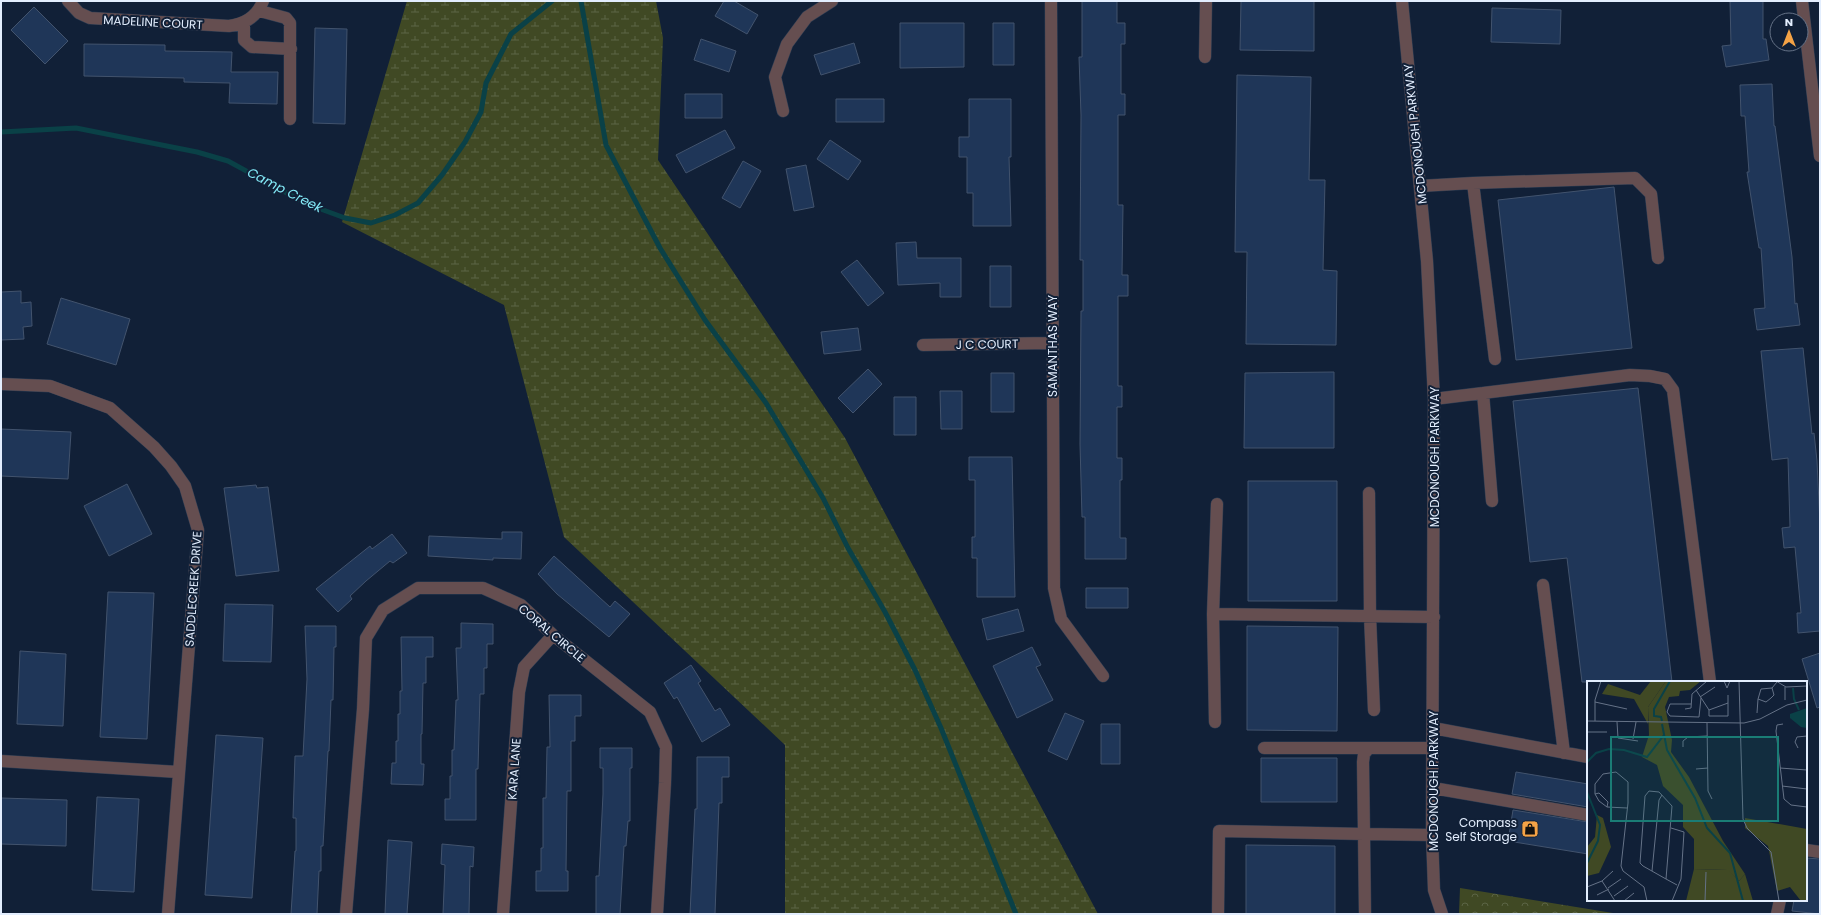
<svg xmlns="http://www.w3.org/2000/svg" width="1821" height="915" font-family="Poppins,sans-serif">
  <defs>
    <pattern id="forest-crowns" width="20" height="18" patternUnits="userSpaceOnUse"><rect width="20" height="18" fill="#404924"/><path d="M2 6a3 3 0 1 1 6 0M12 15a3 3 0 1 1 6 0" fill="none" stroke="#5b6445"/></pattern>
    <pattern id="wetland-marsh" width="20" height="14" patternUnits="userSpaceOnUse"><rect width="20" height="14" fill="#404924"/><path d="M1 5h8M5 5V1M11 12h8M15 12V8" fill="none" stroke="#5b6445"/></pattern>
  </defs>
  <rect width="100%" height="100%" fill="#112037"/>
  <path fill="url(#forest-crowns)" d="M 1460,888 L 1619,914 L 1459,914 Z"/>
  <path fill="url(#wetland-marsh)" d="M 407,1 L 656,1 L 663,38 L 658,160 L 845,438 L 1098,914 L 785,914 L 785,745 L 564,537 L 504,305 L 342,222 Z"/>
  <g fill="none" stroke-linecap="round" stroke-linejoin="round">
    <path stroke="#0a4147" stroke-width="5" d="M 581,1 L 606,145 L 660,248 L 705,320 L 766,403 L 823,498 L 848,548 L 885,612 L 915,670 L 941,728 L 1016,914
      M 1,132 L 76,128 L 197,152 L 228,161 L 307,204 L 345,218 L 371,223 L 395,215 L 418,203 L 442,175 L 465,142 L 481,112 L 486,83 L 511,34 L 552,1"/>
  </g>
  <path fill="#1f3658" stroke="#42536d" d="M 724,1 L 734,1 L 758,15 L 747,34 L 715,16 Z
    M 1082,1 L 1117,1 L 1117,23 L 1125,23 L 1125,44 L 1121,44 L 1121,94 L 1125,94 L 1125,115 L 1118,115 L 1118,205 L 1123,205 L 1122,275 L 1128,275 L 1128,296 L 1118,296 L 1118,386 L 1122,386 L 1122,407 L 1117,407 L 1117,458 L 1122,458 L 1122,480 L 1120,480 L 1120,538 L 1126,538 L 1126,559 L 1085,559 L 1085,517 L 1082,517 L 1080,444 L 1081,311 L 1083,311 L 1083,260 L 1080,260 L 1081,115 L 1079,57 L 1082,57 Z
    M 1241,1 L 1314,1 L 1314,51 L 1240,50 Z
    M 1730,1 L 1763,1 L 1763,39 L 1766,39 L 1769,60 L 1726,67 L 1722,46 L 1731,45 Z
    M 34,7 L 68,41 L 45,64 L 11,30 Z
    M 1492,8 L 1561,10 L 1560,44 L 1491,42 Z
    M 900,23 L 964,23 L 964,67 L 900,68 Z
    M 993,23 L 1014,23 L 1014,65 L 993,65 Z
    M 315,28 L 347,29 L 345,124 L 313,123 Z
    M 701,39 L 736,51 L 729,72 L 694,60 Z
    M 854,43 L 860,63 L 821,75 L 814,55 Z
    M 84,44 L 165,45 L 165,51 L 232,52 L 231,72 L 278,72 L 277,104 L 229,103 L 230,83 L 184,82 L 184,78 L 84,76 Z
    M 1237,75 L 1311,77 L 1309,180 L 1325,180 L 1323,270 L 1337,271 L 1336,345 L 1246,344 L 1247,252 L 1235,252 Z
    M 1772,84 L 1774,126 L 1775,126 L 1792,257 L 1795,304 L 1797,303 L 1800,325 L 1757,330 L 1754,309 L 1765,308 L 1761,248 L 1759,248 L 1747,172 L 1749,172 L 1745,116 L 1741,116 L 1740,85 Z
    M 685,94 L 722,94 L 722,118 L 685,118 Z
    M 836,99 L 884,99 L 884,122 L 836,122 Z
    M 969,99 L 1011,99 L 1011,157 L 1009,157 L 1011,226 L 973,226 L 973,193 L 967,193 L 967,157 L 959,157 L 959,137 L 969,137 Z
    M 725,130 L 735,148 L 686,173 L 676,155 Z
    M 830,140 L 861,161 L 848,180 L 817,159 Z
    M 743,161 L 761,171 L 740,208 L 722,198 Z
    M 806,165 L 814,207 L 794,211 L 786,169 Z
    M 1614,187 L 1632,348 L 1516,360 L 1498,200 Z
    M 916,242 L 917,258 L 961,258 L 961,297 L 940,297 L 940,283 L 898,285 L 896,243 Z
    M 857,260 L 884,293 L 868,306 L 841,272 Z
    M 990,266 L 1011,266 L 1011,307 L 990,307 Z
    M 21,291 L 21,303 L 31,302 L 32,326 L 23,327 L 24,339 L 1,340 L 1,292 Z
    M 61,298 L 130,319 L 116,365 L 47,344 Z
    M 858,328 L 861,350 L 824,354 L 821,332 Z
    M 1803,348 L 1812,434 L 1814,433 L 1817,461 L 1820,524 L 1820,631 L 1798,633 L 1797,613 L 1801,613 L 1795,547 L 1784,548 L 1782,528 L 1790,527 L 1788,458 L 1772,460 L 1761,351 Z
    M 868,369 L 882,384 L 853,413 L 838,398 Z
    M 1334,372 L 1334,448 L 1244,448 L 1245,373 Z
    M 991,373 L 1014,373 L 1014,412 L 991,412 Z
    M 1638,388 L 1672,682 L 1582,682 L 1567,558 L 1530,562 L 1513,401 Z
    M 940,391 L 962,391 L 962,429 L 941,429 Z
    M 894,397 L 916,397 L 916,435 L 894,435 Z
    M 1,429 L 71,432 L 68,479 L 1,476 Z
    M 969,457 L 1012,457 L 1015,597 L 977,597 L 977,558 L 972,558 L 972,537 L 975,537 L 975,480 L 969,480 Z
    M 1248,481 L 1337,481 L 1337,601 L 1248,601 Z
    M 127,484 L 152,534 L 109,556 L 84,506 Z
    M 256,485 L 257,488 L 268,487 L 279,571 L 236,576 L 224,488 Z
    M 502,532 L 522,532 L 521,559 L 493,558 L 493,560 L 428,556 L 429,536 L 502,539 Z
    M 392,534 L 407,553 L 393,563 L 390,561 L 366,581 L 350,596 L 352,599 L 338,612 L 316,589 L 370,546 L 372,549 Z
    M 554,556 L 610,607 L 615,601 L 630,614 L 609,637 L 557,594 L 538,574 Z
    M 1086,588 L 1128,588 L 1128,608 L 1086,608 Z
    M 108,592 L 154,593 L 147,739 L 100,737 Z
    M 225,604 L 273,605 L 271,662 L 223,661 Z
    M 1018,609 L 1024,631 L 987,640 L 982,619 Z
    M 461,623 L 493,624 L 493,644 L 487,644 L 487,668 L 484,668 L 484,694 L 480,694 L 478,769 L 476,769 L 476,820 L 445,820 L 445,799 L 450,799 L 450,776 L 452,776 L 452,750 L 454,750 L 456,700 L 458,700 L 456,648 L 461,648 Z
    M 305,626 L 336,626 L 336,647 L 334,647 L 333,700 L 331,700 L 329,751 L 328,751 L 323,846 L 321,846 L 321,871 L 319,871 L 317,914 L 291,914 L 295,851 L 296,851 L 296,818 L 293,818 L 295,756 L 303,756 L 307,679 Z
    M 1247,626 L 1338,627 L 1337,731 L 1247,730 Z
    M 401,637 L 433,637 L 433,657 L 426,657 L 426,683 L 423,683 L 422,734 L 421,734 L 421,764 L 424,764 L 423,785 L 391,784 L 392,763 L 396,763 L 396,741 L 398,741 L 398,714 L 400,714 L 400,691 L 402,691 Z
    M 1032,647 L 1041,665 L 1036,667 L 1053,700 L 1017,718 L 993,666 Z
    M 20,651 L 66,654 L 63,726 L 17,724 Z
    M 1820,653 L 1820,707 L 1817,708 L 1802,659 Z
    M 691,665 L 701,681 L 698,683 L 715,711 L 720,708 L 730,725 L 702,742 L 677,697 L 674,699 L 664,683 Z
    M 549,695 L 581,695 L 581,716 L 575,716 L 575,741 L 571,741 L 571,791 L 567,791 L 566,871 L 568,871 L 568,891 L 536,891 L 536,871 L 541,871 L 541,848 L 543,848 L 543,798 L 546,798 L 547,747 L 550,747 Z
    M 1065,713 L 1084,721 L 1067,760 L 1048,751 Z
    M 1101,724 L 1120,724 L 1120,764 L 1101,764 Z
    M 216,735 L 263,738 L 252,898 L 205,895 Z
    M 600,748 L 632,748 L 632,768 L 630,768 L 630,821 L 628,821 L 626,846 L 624,846 L 620,914 L 596,914 L 596,876 L 599,876 L 603,794 L 603,768 L 600,768 Z
    M 697,757 L 729,757 L 729,777 L 722,777 L 722,803 L 719,803 L 715,914 L 690,914 L 695,809 L 697,809 Z
    M 1261,758 L 1337,758 L 1337,802 L 1261,802 Z
    M 1516,772 L 1588,784 L 1588,807 L 1512,794 Z
    M 97,797 L 139,799 L 134,892 L 92,890 Z
    M 1,798 L 67,800 L 66,846 L 1,844 Z
    M 1513,810 L 1588,822 L 1588,854 L 1508,841 Z
    M 388,840 L 412,842 L 407,914 L 385,914 Z
    M 442,844 L 474,847 L 473,867 L 470,866 L 469,914 L 443,914 L 445,865 L 441,864 Z
    M 1246,845 L 1335,846 L 1335,914 L 1246,914 Z
    M 1806,858 L 1820,859 L 1820,914 L 1792,911 L 1794,900 L 1806,900 Z"/>
  <g fill="none" stroke-linecap="round" stroke-linejoin="round">
    <g stroke="#2e3d53" stroke-width="13">
      <path id="minor" d="M 68,1 L 79,13 L 90,18 L 229,26 C 245,24 257,17 263,1
        M 1051,1 L 1054,588 L 1061,619 L 1103,676
        M 1402,1 L 1427,261 L 1434,399 L 1432,835 L 1434,890 L 1442,914
        M 1802,1 L 1820,156
        M 260,11 L 286,18 L 290,23 L 290,119
        M 244,23 L 244,40 L 252,47 L 291,49
        M 1205,57 L 1206,1
        M 783,111 L 775,77 L 787,44 L 807,17 L 832,1
        M 1473,183 L 1635,178 L 1651,194 L 1658,258
        M 1420,186 L 1473,183 L 1495,359
        M 923,345 L 1052,343
        M 1,384 L 50,386 L 110,408 L 154,447 L 171,466 L 185,486 L 198,530 L 168,914
        M 1483,393 L 1492,501
        M 1434,399 L 1630,375 L 1650,376 L 1665,379 L 1673,390 L 1710,682
        M 1369,493 L 1370,616 L 1374,710
        M 1217,504 L 1213,614 L 1434,617
        M 1543,585 L 1564,753
        M 1213,614 L 1215,722
        M 1433,728 L 1588,757
        M 1264,748 L 1369,748
        M 1,761 L 178,772
        M 1433,788 L 1588,815
        M 1432,835 L 1364,834 L 1363,762 L 1364,754 L 1369,748 L 1433,748
        M 1806,850 L 1820,852
        M 346,914 L 363,709 L 366,638 L 383,610 L 418,588 L 483,588 L 521,605 L 553,635 L 650,712 L 666,747 L 665,783 L 657,914
        M 503,914 L 519,692 L 524,667 L 553,635
        M 1218,914 L 1219,831 L 1364,834 L 1365,914
        M 1777,914 L 1780,900"/>
    </g>
    <use href="#minor" stroke="#654e50" stroke-width="12"/>
  </g>
  <defs>
    <g id="shop-square" transform="scale(0.9)"><rect x="-9" y="-9" width="18" height="18" rx="4" fill="#f5a346" stroke="#112037"/><path d="M-5-2.5h2.3a2.7 3.5 0 0 1 5.4 0H5L5.5 6h-11ZM-1.5-2.5h3a1.5 2.3 0 0 0-3 0Z" fill="#111"/></g>
  </defs>
  <g fill-rule="evenodd">
    <use href="#shop-square" x="1530" y="829"/>
  </g>
  <g text-anchor="middle" dominant-baseline="central" stroke-width="4" stroke-linejoin="round" paint-order="stroke">
    <g font-size="12" fill="#e3eefe" stroke="#112037">
      <text transform="translate(153 22) rotate(3)">MADELINE COURT</text>
      <text transform="translate(1415 134) rotate(-96)">MCDONOUGH PARKWAY</text>
      <text transform="translate(987 344) rotate(-1)">J C COURT</text>
      <text transform="translate(1052 346) rotate(-90)">SAMANTHAS WAY</text>
      <text transform="translate(1434 457) rotate(-90)">MCDONOUGH PARKWAY</text>
      <text transform="translate(193 589) rotate(-86)">SADDLECREEK DRIVE</text>
      <text transform="translate(552 633) rotate(40)">CORAL CIRCLE</text>
      <text transform="translate(514 769) rotate(-86)">KARA LANE</text>
      <text transform="translate(1433 781) rotate(-90)">MCDONOUGH PARKWAY</text>
    </g>
    <g font-size="12" fill="#e3eefe" stroke="#112037" text-anchor="end">
      <text x="1517" y="822">Compass<tspan x="1517" dy="14">Self Storage</tspan></text>
    </g>
    <g font-size="13" font-style="italic" fill="#84eaf8" stroke="#112037">
      <text transform="translate(285 190) rotate(27)">Camp Creek</text>
    </g>
  </g>
  <g transform="translate(1587 681)">
    <rect width="220" height="220" fill="#112037"/>
    <path d="M 64,0 L 79,0 L 61,26 L 61,43 L 47,18 L 15,13 L 21,3 L 53,14 ZM 158,137 L 220,148 L 220,220 L 214,220 L 203,206 L 190,210 L 181,165 L 158,147 ZM 107,188 L 141,189 L 152,200 L 158,193 L 166,220 L 99,220 Z" fill="#404924"/>
    <path d="M 79,0 L 114,0 L 103,9 L 93,10 L 92,15 L 82,16 L 78,26 L 85,59 L 84,71 L 102,96 L 136,160 L 158,193 L 152,200 L 140,189 L 107,188 L 107,158 L 96,146 L 96,124 L 76,105 L 70,84 L 55,76 L 62,54 L 61,26 ZM 10,134 L 16,137 L 24,166 L 12,192 L 0,195 L 0,166 L 8,156 Z" fill="#404924"/>
    <path d="M 220,27 L 220,47 L 214,46 L 203,37 L 203,33 Z" fill="#0a4147"/>
    <path fill="none" stroke="#0a4147" stroke-width="2" d="M 206,7 L 207,18 L 212,29M 75,40 L 74,36 L 67,35 L 67,28 L 83,0M 75,43 L 80,69 L 108,117 L 120,147 L 143,172 L 156,220M 0,81 L 9,72 L 22,68 L 37,69 L 60,76 L 77,54M 0,111 L 13,144 L 11,160 L 0,182"/>
    <path fill="none" stroke="#657287" stroke-width="1" d="M 128,0 L 145,0M 137,0 L 140,7 L 143,0M 152,0 L 156,138 L 160,147 L 184,171 L 192,220M 189,0 L 199,6 L 220,5M 198,6 L 198,19M 185,7 L 174,8 L 171,18 L 179,21 L 184,17 L 187,14 L 185,7 L 190,1M 109,9 L 122,29 L 141,22M 113,16 L 128,6M 8,21 L 40,28M 104,23 L 83,23 L 80,31 L 83,35 L 112,36 L 114,17M 98,28 L 104,27 L 105,13 L 120,0M 122,29 L 122,35 L 141,35 L 141,14M 170,32 L 171,18M 0,40 L 157,42 L 173,38 L 200,24 L 220,19M 8,40 L 8,19 L 14,0M 30,41 L 31,57 L 51,60M 120,42 L 121,110 L 125,118M 196,43 L 190,44 L 189,50 L 197,118 L 204,124 L 220,126M 0,51 L 20,51M 46,58 L 49,41M 96,66 L 96,60 L 101,56 L 120,55M 211,67 L 208,61 L 210,56 L 220,55M 193,87 L 220,89M 109,88 L 121,87M 195,105 L 220,108M 8,113 L 12,112 L 21,121 L 20,126M 40,127 L 20,126 L 12,120 L 8,113 L 8,103 L 16,93 L 29,91 L 41,101 L 41,122 L 34,185 L 36,190 L 57,206 L 60,220M 84,147 L 97,151 L 94,198 L 85,220M 65,190 L 72,119 L 75,114M 79,198 L 85,125 L 72,111 L 62,110 L 58,115 L 53,182 L 56,185 L 79,198 L 90,204M 15,200 L 28,220M 0,206 L 15,200 L 26,190M 21,207 L 34,198M 10,214 L 22,208M 27,215 L 41,205M 37,220 L 47,212M 118,220 L 119,191"/>
    <path fill="#1a7c75" fill-opacity="0.15" stroke="#1a7c75" stroke-width="2" d="M 24,56 L 191,56 L 191,140 L 24,140 Z"/>
    <rect width="220" height="220" fill="none" stroke="#e3eefe" stroke-width="2"/>
  </g>
  <rect width="1821" height="915" fill="none" stroke="#e3eefe" stroke-width="4"/>
  <g transform="translate(1789 32)"><circle r="19" fill="#112037" stroke="#657287"/>
  <path d="M0-3L7 15L0 10L-7 15Z" fill="#f5a346"/>
  <text y="-6" font-size="11" font-weight="bold" text-anchor="middle" fill="#e3eefe">N</text>
  </g>
</svg>
